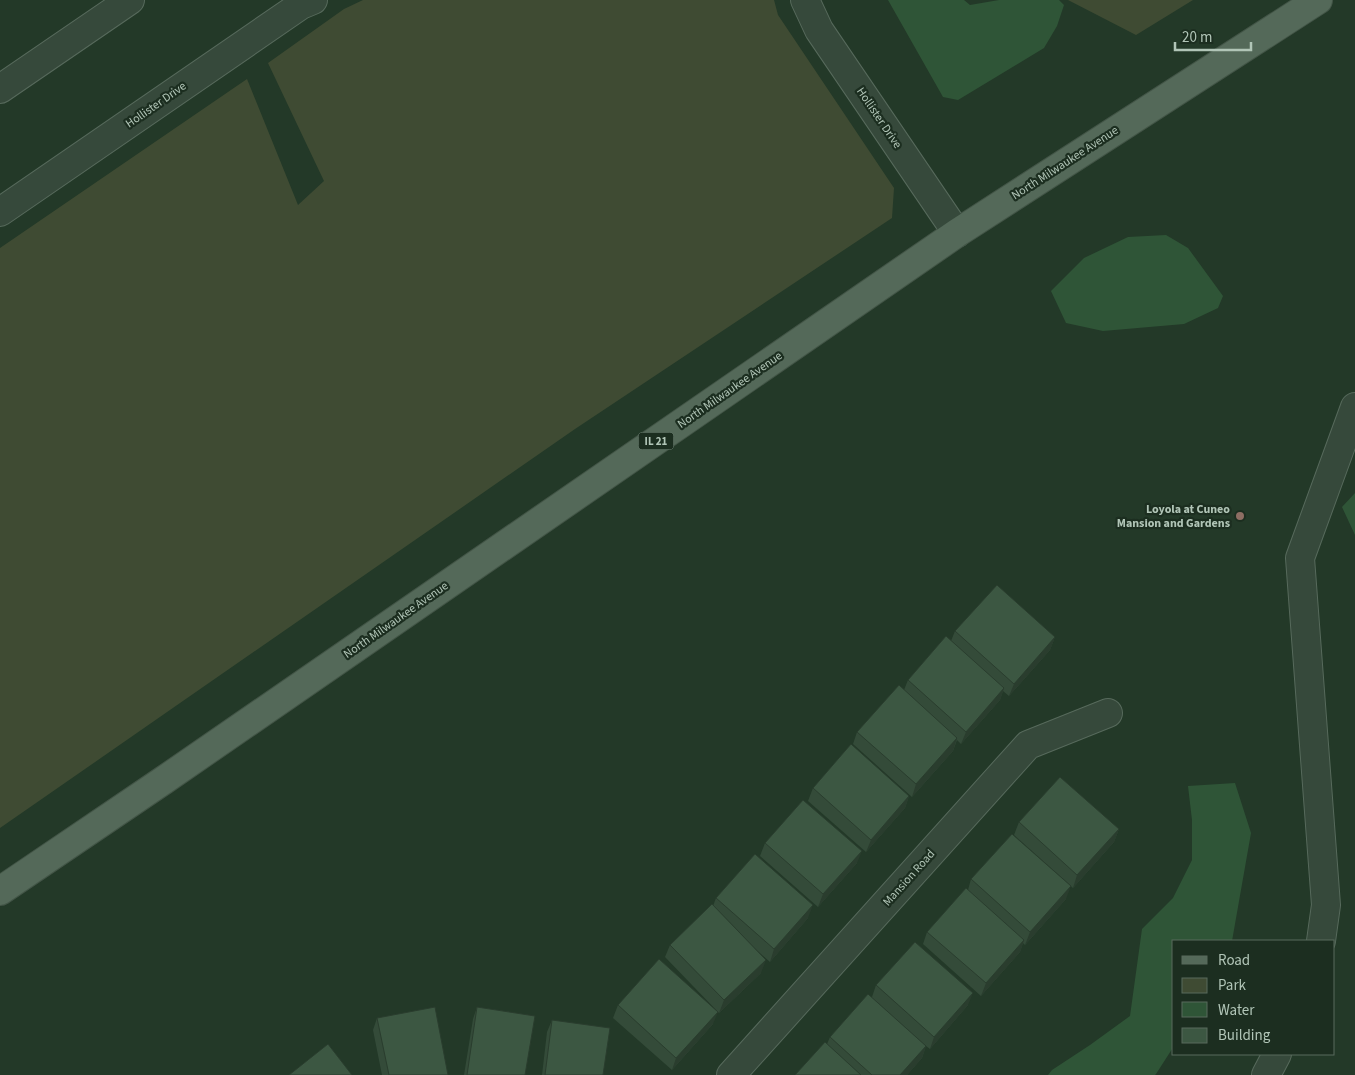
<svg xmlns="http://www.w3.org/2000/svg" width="1355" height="1075" font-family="'Source Sans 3',sans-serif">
  <rect width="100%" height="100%" fill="#233928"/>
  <path fill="#3f4b33" d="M 363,0 L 774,0 L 778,15 L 894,188 L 892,218 L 575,429 L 0,828 L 0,248 L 247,79 L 298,205 L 324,181 L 268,63 L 344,9 Z
    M 1068,0 L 1193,0 L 1136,35 Z"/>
  <path fill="#2f5537" d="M 888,0 L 964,0 L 970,5 L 999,0 L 1059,0 L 1064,5 L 1057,26 L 1044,48 L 958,100 L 943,97 Z
    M 1166,235 L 1188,248 L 1223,296 L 1218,308 L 1184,324 L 1103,331 L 1066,323 L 1051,291 L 1084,258 L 1128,237 Z
    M 1355,493 L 1355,535 L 1342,507 Z
    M 1235,783 L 1251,833 L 1232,941 L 1174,941 L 1174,1046 L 1156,1074 L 1155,1075 L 1048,1075 L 1052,1070 L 1090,1045 L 1130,1016 L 1142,929 L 1173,898 L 1192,860 L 1192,820 L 1188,786 Z"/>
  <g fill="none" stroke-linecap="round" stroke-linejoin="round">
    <g stroke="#576a5c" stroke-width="30">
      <path id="minor" d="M 805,0 L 819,30 L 957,233
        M 0,89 L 130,0
        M 0,212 L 301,5 L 313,0
        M 1321,941 L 1326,905 L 1300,558 L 1355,407
        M 731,1075 L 1028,745 L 1108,713
        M 1266,1075 L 1277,1054"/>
    </g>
    <g stroke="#435547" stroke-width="30">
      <path id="major" d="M 0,891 L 164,780 L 957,233 L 1318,0"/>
    </g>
    <use href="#minor" stroke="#36493b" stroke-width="28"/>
    <use href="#major" stroke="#546959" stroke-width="28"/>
  </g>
  <path fill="#344b39" d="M 955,631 L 1055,637 L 1050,650 L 1009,696 L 1003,691 L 1000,700 L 961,744 L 957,740 L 953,751 L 912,797 L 853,744 L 857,732 L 904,690 L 908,680 L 951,641 Z
    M 813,788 L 909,796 L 905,808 L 866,852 L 808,801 Z
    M 1019,822 L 1119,829 L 1114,842 L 1073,888 L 1014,835 Z
    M 765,843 L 857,863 L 818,907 L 760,856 Z
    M 971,879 L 1066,899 L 1025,945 L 1023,943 L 1020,952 L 981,996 L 923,944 L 927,932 L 968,890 Z
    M 716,898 L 808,918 L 770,962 L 754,948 L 761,973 L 719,1013 L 665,957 L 670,945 L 713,906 Z
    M 876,985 L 968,1005 L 930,1049 L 926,1046 L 922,1058 L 907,1075 L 795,1075 L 827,1044 L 830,1037 L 872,997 Z
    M 618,1005 L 713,1024 L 672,1070 L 613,1018 Z
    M 477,1007 L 525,1075 L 464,1075 L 473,1019 Z
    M 377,1018 L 448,1075 L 382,1075 L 373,1030 Z
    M 552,1020 L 603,1075 L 542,1075 L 547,1032 Z"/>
  <path fill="#2a3d2e" d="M 1055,637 L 1050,650 L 1009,696 L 1014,684 Z
    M 1004,688 L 1000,700 L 961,744 L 966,732 Z
    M 957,738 L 953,751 L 912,797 L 916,784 Z
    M 909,796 L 905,808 L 866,852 L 871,840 Z
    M 1119,829 L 1114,842 L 1073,888 L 1077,875 Z
    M 862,851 L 857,863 L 818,907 L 823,894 Z
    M 1071,886 L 1066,899 L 1025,945 L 1030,932 Z
    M 813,905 L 808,918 L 770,962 L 774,949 Z
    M 1024,940 L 1020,952 L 981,996 L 986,983 Z
    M 766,960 L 761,973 L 719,1013 L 724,1000 Z
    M 973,993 L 968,1005 L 930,1049 L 934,1037 Z
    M 718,1012 L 713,1024 L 672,1070 L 676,1058 Z
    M 926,1046 L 922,1058 L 907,1075 L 900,1075 Z"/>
  <path fill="#3c5742" stroke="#2a3d2e" d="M 997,585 L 1055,637 L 1014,684 L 955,631 Z
    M 946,636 L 1004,688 L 966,732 L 908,680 Z
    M 899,685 L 957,738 L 916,784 L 857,732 Z
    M 851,744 L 909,796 L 871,840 L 813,788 Z
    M 1060,777 L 1119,829 L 1077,875 L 1019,822 Z
    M 803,800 L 862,851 L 823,894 L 765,843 Z
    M 1012,834 L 1071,886 L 1030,932 L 971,879 Z
    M 755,854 L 813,905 L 774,949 L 716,898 Z
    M 966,888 L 1024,940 L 986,983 L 927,932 Z
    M 712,904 L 766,960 L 724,1000 L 670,945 Z
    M 915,942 L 973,993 L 934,1037 L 876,985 Z
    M 659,959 L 718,1012 L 676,1058 L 618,1005 Z
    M 868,994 L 926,1046 L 900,1075 L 872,1075 L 830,1037 Z
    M 435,1007 L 448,1075 L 389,1075 L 377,1018 Z
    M 477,1007 L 535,1016 L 525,1075 L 467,1075 Z
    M 552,1020 L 610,1028 L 603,1075 L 545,1075 Z
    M 825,1042 L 861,1075 L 795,1075 Z
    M 328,1044 L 352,1075 L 289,1075 Z"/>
  <circle fill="#8d6e63" stroke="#1c2e20" stroke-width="2" cx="1240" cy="516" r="5"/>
  <g text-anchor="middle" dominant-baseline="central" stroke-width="4.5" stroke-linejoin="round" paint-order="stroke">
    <rect fill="#1c2e20" stroke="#84988a" stroke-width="1" x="638.5" y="432.5" width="35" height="17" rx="4"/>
    <g font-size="11" font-weight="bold" fill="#b1c5b7">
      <text x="656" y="441">IL 21</text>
    </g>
    <g font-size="12" fill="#b1c5b7" stroke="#1c2e20">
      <text transform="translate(156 105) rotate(-35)">Hollister Drive</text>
      <text transform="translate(879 118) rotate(56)">Hollister Drive</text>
      <text transform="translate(1065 163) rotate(-33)">North Milwaukee Avenue</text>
      <text transform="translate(730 390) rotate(-35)">North Milwaukee Avenue</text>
      <text transform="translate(396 620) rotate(-35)">North Milwaukee Avenue</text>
      <text transform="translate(909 878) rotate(-48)">Mansion Road</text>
    </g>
    <g font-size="12" font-weight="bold" fill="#b1c5b7" stroke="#1c2e20" text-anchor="end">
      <text x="1230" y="509">Loyola at Cuneo<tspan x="1230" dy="14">Mansion and Gardens</tspan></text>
    </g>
  </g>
  <rect x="1172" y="940" width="162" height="115" fill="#1c2e20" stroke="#586a5c"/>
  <rect x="1182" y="956" width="25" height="8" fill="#546959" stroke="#586a5c"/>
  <text x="1218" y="965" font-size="15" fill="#b1c5b7">Road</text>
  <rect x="1182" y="978" width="25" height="15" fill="#3f4b33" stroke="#586a5c"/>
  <text x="1218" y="990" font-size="15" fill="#b1c5b7">Park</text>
  <rect x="1182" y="1002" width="25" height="15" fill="#2f5537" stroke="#586a5c"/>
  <text x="1218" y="1015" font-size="15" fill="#b1c5b7">Water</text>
  <rect x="1182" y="1028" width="25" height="15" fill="#3c5742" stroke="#586a5c"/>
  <text x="1218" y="1040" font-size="15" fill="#b1c5b7">Building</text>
  <path d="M1175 42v8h76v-8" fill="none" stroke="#b1c5b7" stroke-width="2.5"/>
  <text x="1182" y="42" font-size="15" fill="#b1c5b7" stroke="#1c2e20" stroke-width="4" paint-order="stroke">20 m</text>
</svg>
